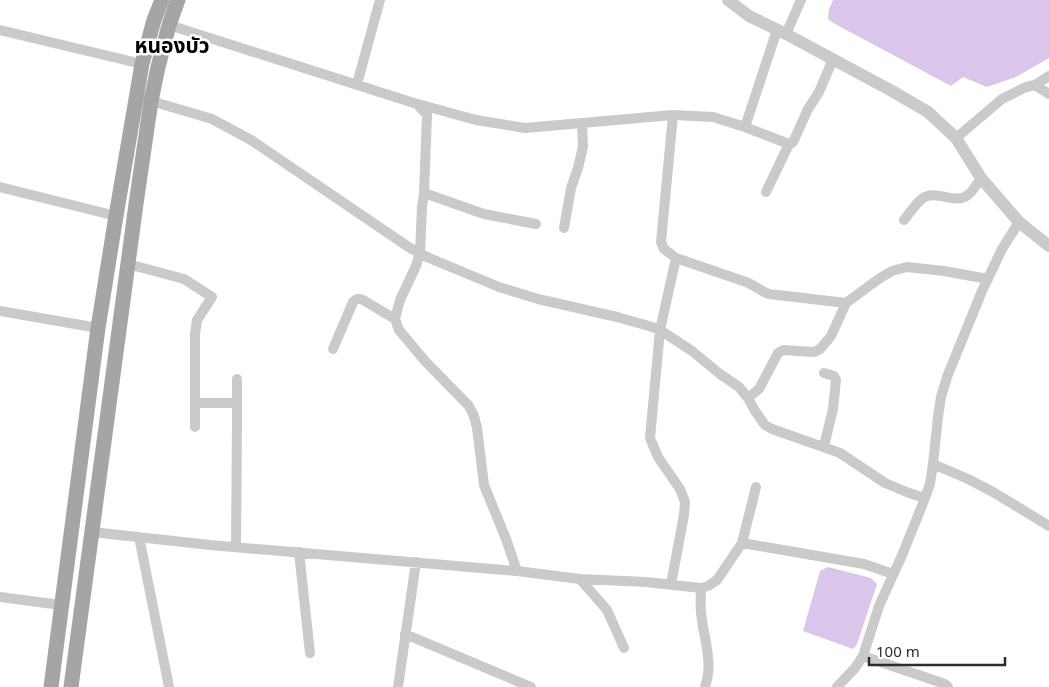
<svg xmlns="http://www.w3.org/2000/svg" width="1049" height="687" font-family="'Noto Sans','Noto Sans Thai',sans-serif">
  <rect width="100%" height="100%" fill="#fff"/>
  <path fill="#dac6ea" d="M 833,0 L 1049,0 L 1049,58 L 1016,77 L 987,87 L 963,77 L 951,86 L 835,24 L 828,19 L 829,9 Z
    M 828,567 L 871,578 L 877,584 L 857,644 L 853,649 L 803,631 L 820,571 Z"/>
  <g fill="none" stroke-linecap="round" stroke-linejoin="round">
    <path stroke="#cacaca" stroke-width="10" d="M 169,25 L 417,104 L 427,115 L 424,193 L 422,207 L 420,253 L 416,266 L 400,300 L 395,319 L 399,330 L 425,361 L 469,406 L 474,416 L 477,428 L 484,485 L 506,539 L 517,571
      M 0,30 L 142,64
      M 786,34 L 801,0
      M 357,84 L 380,0
      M 1035,85 L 1049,94
      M 151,101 L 212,119 L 251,140 L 410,248 L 429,258 L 499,287 L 538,299 L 617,317 L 649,326 L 660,330 L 692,351 L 720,374 L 739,387 L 748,398 L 755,411 L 765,425 L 772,429 L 840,453 L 885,483 L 909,493 L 925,498
      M 418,104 L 476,120 L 525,128 L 673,115 L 713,117 L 745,127 L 789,144 L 792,143 L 794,140 L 808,109 L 819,92 L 833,59
      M 673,115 L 661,242 L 664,249 L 676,258 L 746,282 C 754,285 760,291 769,294 L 846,303
      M 745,127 L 777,30
      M 956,138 L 1002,99 L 1026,87 L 1035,85 L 1049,76
      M 0,187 L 116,216
      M 766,192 L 789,144
      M 424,193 L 484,214 L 536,224
      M 904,220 C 910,213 915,204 923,198 C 936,189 957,206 969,194 C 974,190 977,183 981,178
      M 564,228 L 571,188 L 578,168 L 583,147 L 582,123
      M 128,264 L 184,279 L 212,297 L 197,320 L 195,334 L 195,427
      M 0,311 L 98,328
      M 333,349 L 353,302 C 357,298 359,298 363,300 L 395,319
      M 748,398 L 759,389 L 778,353 L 783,350 L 814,352 L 820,349 L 831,336 L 846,303 L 880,278 L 892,271 L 907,267 L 944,271 L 988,279
      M 195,403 L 236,403
      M 824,446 L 833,409 L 836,380 L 834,376 L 824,373
      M 933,464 L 968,479 L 993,492 L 1049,526
      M 92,532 L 210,545 L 517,571 L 580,579 L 646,582 L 701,588 L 708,586 L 717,580 L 742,543 L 756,487
      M 139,537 L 169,687
      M 742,543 L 864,564 L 893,574
      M 236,546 L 237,421 L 237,379
      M 299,552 L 310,653
      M 580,579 L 607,610 L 624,648
      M 671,584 L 684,515 L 685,502 L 680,489 L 658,457 L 650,438 L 660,330 L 676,258
      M 701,588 C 701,596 700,604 701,612 C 703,637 714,662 705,687
      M 0,597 L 61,605
      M 405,634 L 531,687
      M 863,656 L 945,684 L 948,687
      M 398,687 L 416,562
      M 837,687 L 855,668 L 863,656 L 879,606 L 903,553 L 925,498 L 930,484 L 933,464 L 938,417 L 941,397 L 947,377 L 982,291 L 1002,249 L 1019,222"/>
    <path stroke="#cacaca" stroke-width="12" d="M 728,0 L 749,16 L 786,34 L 892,91 L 928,112 L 956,138 L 981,178 L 1019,222 L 1049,246"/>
    <path stroke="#a5a5a5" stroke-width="15" d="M 51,687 L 98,328 L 116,216 L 142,64 L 154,20 L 162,0
      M 71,687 L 136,204 L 151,101 L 158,67 L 169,25 L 178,0"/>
  </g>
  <g text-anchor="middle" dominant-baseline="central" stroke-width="5" stroke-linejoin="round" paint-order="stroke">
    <g font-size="21" font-weight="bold" fill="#000" stroke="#fff">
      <text x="172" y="45">หนองบัว</text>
    </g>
  </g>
  <path d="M869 657v8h136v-8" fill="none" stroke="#2d2d2d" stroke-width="2.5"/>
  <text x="876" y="657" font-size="15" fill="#2d2d2d" stroke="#ffffff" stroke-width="4" paint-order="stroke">100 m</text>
</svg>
